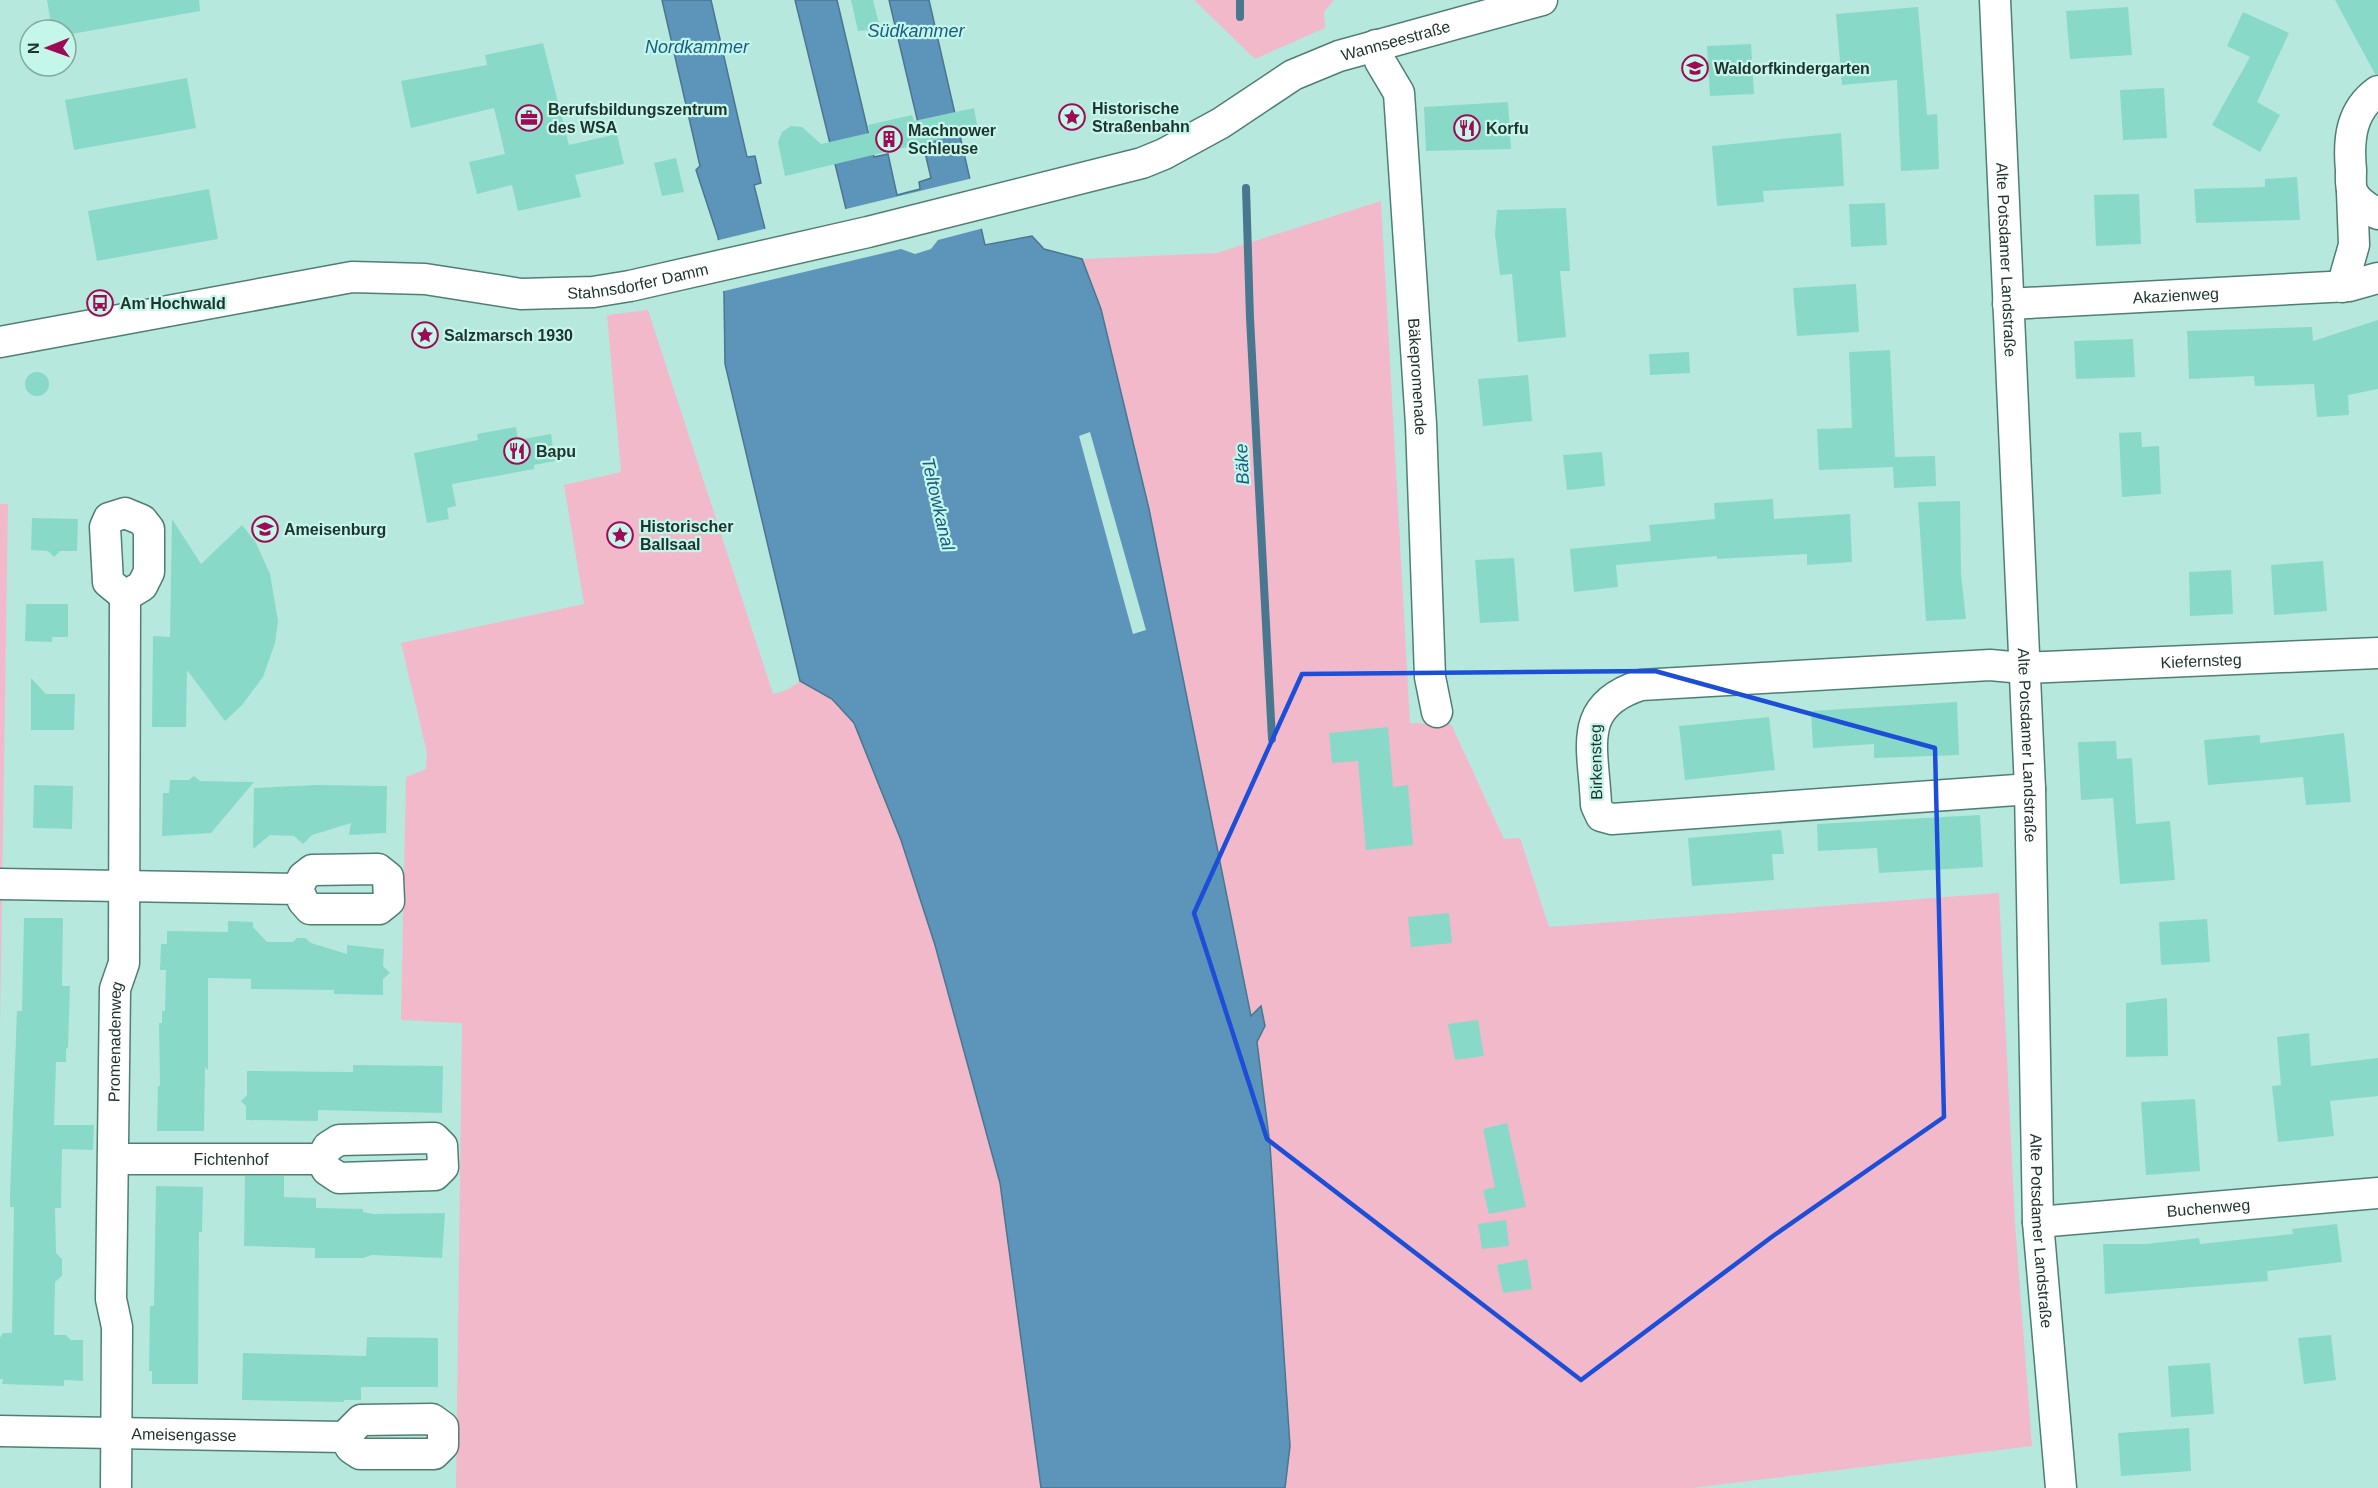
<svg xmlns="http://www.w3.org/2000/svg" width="2378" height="1488" font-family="Arial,sans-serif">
  <rect width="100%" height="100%" fill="#b7e8dd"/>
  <path fill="#f2b9ca" d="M 1194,0 L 1334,0 L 1324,12 L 1325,28 L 1255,59 Z
    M 1381,201 L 1410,723 L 1451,724 L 1504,839 L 1520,838 L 1549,927 L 1999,893 L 2015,1224 L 2032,1446 L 1692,1488 L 1285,1488 L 1290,1446 L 1270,1145 L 1257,1042 L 1149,509 L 1101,309 L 1082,259 L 1217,253 Z
    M 648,310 L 773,694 L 787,690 L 800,681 L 832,699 L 854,723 L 901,840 L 935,945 L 1000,1183 L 1041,1488 L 456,1488 L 462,1023 L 401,1020 L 406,777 L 426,769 L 427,753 L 401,643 L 584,604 L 564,485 L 621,472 L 607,315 Z
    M 0,504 L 8,504 L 0,1026 Z"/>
  <path fill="#5c94ba" stroke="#497790" stroke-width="1.5" d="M 662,0 L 711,0 L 747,157 L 755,156 L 761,183 L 754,185 L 766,233 L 847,213 L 795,0 L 837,0 L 874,157 L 888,154 L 897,195 L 920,189 L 919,182 L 931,178 L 889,0 L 929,0 L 985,245 L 1032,236 L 1044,249 L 1082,259 L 1101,309 L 1149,509 L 1251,1016 L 1261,1006 L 1265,1026 L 1257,1042 L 1270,1145 L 1290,1446 L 1285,1488 L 1041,1488 L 1000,1183 L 935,945 L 901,840 L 854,723 L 832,699 L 800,681 L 725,364 L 724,294 L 718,237 L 696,170 L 700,166 Z"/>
  <path fill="#b7e8dd" d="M 973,178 L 984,228 L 938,240 L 931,249 L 915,254 L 901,249 L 720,292 L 715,241 Z
    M 1090,432 L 1146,630 L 1133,634 L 1079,436 Z"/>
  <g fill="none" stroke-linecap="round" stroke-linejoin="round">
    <path stroke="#497790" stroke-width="8" d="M 1240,17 L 1240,0
      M 1246,188 L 1250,318 L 1272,739"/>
  </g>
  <path fill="#89d9c9" d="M 47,0 L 199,0 L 200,11 L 66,35 L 66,30 L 52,30 Z
    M 851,0 L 873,0 L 879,24 L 870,30 L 858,31 Z
    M 2335,0 L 2378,0 L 2378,74 L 2375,74 Z
    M 1918,7 L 1927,115 L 1937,114 L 1939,169 L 1901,171 L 1897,80 L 1842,85 L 1836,14 Z
    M 2128,7 L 2132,55 L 2070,59 L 2066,11 Z
    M 2243,12 L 2289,33 L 2257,102 L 2280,115 L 2260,152 L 2212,125 L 2250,57 L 2227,46 Z
    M 543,43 L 569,145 L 617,134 L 624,164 L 575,175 L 581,197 L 518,211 L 512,185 L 477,194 L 469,162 L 505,154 L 494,108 L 411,128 L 401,81 L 487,65 L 485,55 Z
    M 1751,44 L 1754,94 L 1710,96 L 1707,46 Z
    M 187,78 L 196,128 L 74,150 L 65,100 Z
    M 2164,88 L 2167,138 L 2123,140 L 2120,90 Z
    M 1508,102 L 1511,149 L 1426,151 L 1424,107 Z
    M 974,108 L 978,130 L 785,176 L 778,142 L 782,132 L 791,126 L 802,127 L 821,144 L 869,133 L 868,125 L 912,115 L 914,121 Z
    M 1841,133 L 1844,186 L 1763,191 L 1764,202 L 1717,206 L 1712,146 Z
    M 676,158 L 684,192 L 662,196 L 654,163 Z
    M 2297,177 L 2300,220 L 2196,223 L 2194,189 L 2265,187 L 2265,179 Z
    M 209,189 L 218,239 L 97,261 L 88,211 Z
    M 2139,194 L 2141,244 L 2096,246 L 2094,195 Z
    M 1885,203 L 1887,245 L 1851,247 L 1849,204 Z
    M 1566,208 L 1570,271 L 1560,271 L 1566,337 L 1518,342 L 1512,274 L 1500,275 L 1495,234 L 1497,210 Z
    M 1856,284 L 1859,332 L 1797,336 L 1793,288 Z
    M 2378,320 L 2378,389 L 2348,395 L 2349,415 L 2317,417 L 2314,384 L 2255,386 L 2254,376 L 2189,379 L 2187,331 L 2312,327 L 2313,341 Z
    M 2133,339 L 2135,377 L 2076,379 L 2074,341 Z
    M 1890,350 L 1895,457 L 1935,456 L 1936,486 L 1894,488 L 1893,467 L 1819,470 L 1817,429 L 1852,428 L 1849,352 Z
    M 1689,352 L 1690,373 L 1650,375 L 1649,354 Z
    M25 384a12 12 0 1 1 24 0a12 12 0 1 1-24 0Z
    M 1528,375 L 1532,421 L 1483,426 L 1478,379 Z
    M 516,427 L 518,440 L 551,434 L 555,461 L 534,465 L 534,469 L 452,484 L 456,506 L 447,508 L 449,519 L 427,523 L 414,453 L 478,440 L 477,434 Z
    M 2141,432 L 2142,447 L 2159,446 L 2161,494 L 2122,497 L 2119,433 Z
    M 1602,452 L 1605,486 L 1567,490 L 1563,455 Z
    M 1773,499 L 1774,519 L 1850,514 L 1852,562 L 1807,565 L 1807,554 L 1717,559 L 1717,556 L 1616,565 L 1618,587 L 1574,592 L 1570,549 L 1651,541 L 1649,525 L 1715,519 L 1714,503 Z
    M 1960,501 L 1961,575 L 1966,619 L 1926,621 L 1918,502 Z
    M 32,518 L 78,519 L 77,551 L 60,551 L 54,557 L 48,551 L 31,550 Z
    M 172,519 L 201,564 L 242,525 L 256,543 L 270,574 L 278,621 L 275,643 L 263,677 L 242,705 L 225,721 L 187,670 L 186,727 L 152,727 L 153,636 L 170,637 Z
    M 1514,558 L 1519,621 L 1480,623 L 1475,560 Z
    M 2323,561 L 2327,611 L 2274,615 L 2271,565 Z
    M 2231,570 L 2233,614 L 2190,616 L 2189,572 Z
    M 26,604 L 68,604 L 68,637 L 52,637 L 52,642 L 25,641 Z
    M 31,678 L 46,694 L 75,694 L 74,730 L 31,730 Z
    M 1957,702 L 1959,755 L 1874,758 L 1874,744 L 1813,748 L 1811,711 Z
    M 1769,717 L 1775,770 L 1685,780 L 1679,726 Z
    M 1388,727 L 1393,787 L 1408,785 L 1413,845 L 1366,850 L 1358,761 L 1332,763 L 1329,733 Z
    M 2344,733 L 2351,802 L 2306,805 L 2303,777 L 2208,785 L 2204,740 L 2260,735 L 2260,743 Z
    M 2116,741 L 2117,759 L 2132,758 L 2136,824 L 2170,821 L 2175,880 L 2120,884 L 2113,798 L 2081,800 L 2078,742 Z
    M 194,776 L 200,781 L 254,782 L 211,833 L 162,836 L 163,793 L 169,793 L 170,780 L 189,780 Z
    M 34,785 L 73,786 L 72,829 L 33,828 Z
    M 316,785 L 387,786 L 386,833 L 349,835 L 351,823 L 312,835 L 303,844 L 294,836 L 270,835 L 253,849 L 254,788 Z
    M 1980,815 L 1983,867 L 1879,873 L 1877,848 L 1818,851 L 1817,824 Z
    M 1781,830 L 1784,854 L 1772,854 L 1774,880 L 1692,886 L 1688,838 Z
    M 1449,913 L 1452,943 L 1411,947 L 1408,917 Z
    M 24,918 L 63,918 L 62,986 L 70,986 L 68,1048 L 66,1049 L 66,1062 L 56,1062 L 54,1125 L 94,1125 L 93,1150 L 62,1149 L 61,1208 L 55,1208 L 56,1253 L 62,1259 L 62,1276 L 55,1282 L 54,1335 L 66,1335 L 71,1340 L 83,1340 L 83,1381 L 64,1380 L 64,1386 L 2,1384 L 3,1379 L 0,1379 L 0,1338 L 3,1333 L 12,1333 L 14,1207 L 10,1207 L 10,1194 L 17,1011 L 22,1011 Z
    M 2207,919 L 2210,962 L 2161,965 L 2159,922 Z
    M 228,921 L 253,922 L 253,927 L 267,942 L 293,942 L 297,938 L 305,938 L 311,943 L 347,954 L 347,945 L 384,949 L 383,966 L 390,973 L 383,979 L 383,995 L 334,994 L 334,990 L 251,989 L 251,979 L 208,978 L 208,1070 L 205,1067 L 204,1131 L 157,1131 L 158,1086 L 160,1086 L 159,1023 L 162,1023 L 162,1011 L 165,1011 L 166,970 L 160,970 L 161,944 L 167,944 L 167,931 L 228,932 Z
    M 2167,998 L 2168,1056 L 2126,1057 L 2126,1003 Z
    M 1478,1020 L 1484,1056 L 1455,1060 L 1448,1024 Z
    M 2309,1033 L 2311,1066 L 2378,1058 L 2378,1096 L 2330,1101 L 2334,1136 L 2278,1142 L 2272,1086 L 2281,1085 L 2277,1037 Z
    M 353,1065 L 443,1066 L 442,1113 L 318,1110 L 318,1121 L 246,1120 L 246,1106 L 241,1101 L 247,1095 L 247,1071 L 353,1072 Z
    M 2195,1099 L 2200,1171 L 2146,1175 L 2141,1102 Z
    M 1507,1123 L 1526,1207 L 1489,1214 L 1483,1190 L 1495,1187 L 1483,1129 Z
    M 245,1176 L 284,1176 L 284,1197 L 316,1198 L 316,1208 L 363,1209 L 363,1212 L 373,1214 L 445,1213 L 442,1258 L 372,1255 L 363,1258 L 315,1258 L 315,1248 L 244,1246 Z
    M 156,1186 L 203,1187 L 202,1232 L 199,1232 L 198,1384 L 152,1384 L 152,1371 L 149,1371 L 150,1306 L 154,1306 Z
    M 1506,1220 L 1509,1246 L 1482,1249 L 1478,1224 Z
    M 2337,1224 L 2342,1262 L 2267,1271 L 2268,1281 L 2105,1294 L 2103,1244 L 2146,1244 L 2199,1238 L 2200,1244 L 2293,1234 L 2292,1229 Z
    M 1527,1259 L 1532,1289 L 1503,1293 L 1497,1265 Z
    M 2331,1335 L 2336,1380 L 2304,1384 L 2298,1338 Z
    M 367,1337 L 438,1338 L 438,1387 L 361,1387 L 361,1400 L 344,1400 L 344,1402 L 242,1400 L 243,1353 L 366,1356 Z
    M 2210,1363 L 2214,1414 L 2171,1417 L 2168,1366 Z
    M 2189,1428 L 2191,1471 L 2121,1476 L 2118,1433 Z"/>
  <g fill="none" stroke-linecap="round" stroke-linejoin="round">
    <g stroke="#507e75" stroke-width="33">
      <g id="minor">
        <path id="s1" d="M 1995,0 L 2030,789 L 2038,1222 L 2061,1488"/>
        <path id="s2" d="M 1376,45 L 1380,61 L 1399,93 L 1421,424 L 1430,677 L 1437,712"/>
        <path d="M 2378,91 C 2351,110 2348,139 2351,170 C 2351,177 2350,187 2353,193 C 2358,203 2369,209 2378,214"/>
        <path d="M 2342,287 L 2354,245 L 2352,192"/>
        <path id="s3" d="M 2008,304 L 2349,286 L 2378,278"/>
        <path id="s4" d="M 0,342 L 352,277 L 425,279 L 521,294 L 593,292 L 630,286 L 868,232 L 1142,163 L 1164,154 L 1221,123 L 1293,75 L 1339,56 L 1542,0"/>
        <path d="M 125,513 L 142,520 L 149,529 L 149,572 L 142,586 L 125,596 L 108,582 L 105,527 L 109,518 Z"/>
        <path id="s5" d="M 2030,789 L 1612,819 L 1601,816 L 1596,805 C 1594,749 1575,706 1641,685 L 1990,665 L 2023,668 L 2378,653"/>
        <path d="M 0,884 L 298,889 L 303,901 L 310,909 L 379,909 L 389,901 L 388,877 L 378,869 L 312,870 L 303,877 L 298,889"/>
        <path id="s6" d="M 114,1159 L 321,1159 L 328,1147 L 339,1140 L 434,1138 L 442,1146 L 443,1167 L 435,1175 L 339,1178 L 327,1170 L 321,1159"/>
        <path id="s7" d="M 2038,1222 L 2378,1193"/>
        <path id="s8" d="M 0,1431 L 344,1437 L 361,1420 L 432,1419 L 443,1427 L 443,1445 L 434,1454 L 360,1454 L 351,1448 L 344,1437"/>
        <path id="s9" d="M 116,1488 L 117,1327 L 111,1299 L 115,989 L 124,963 L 125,596"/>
      </g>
    </g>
    <use href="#minor" stroke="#fff" stroke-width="30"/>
  </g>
  <path fill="none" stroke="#1d4ed8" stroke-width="4.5" stroke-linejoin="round" d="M 1655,671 L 1935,748 L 1944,1117 L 1773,1236 L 1581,1380 L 1267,1139 L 1194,913 L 1302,674 Z"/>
  <defs>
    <g id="school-ring" transform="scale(1.35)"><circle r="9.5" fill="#c4f6ea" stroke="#9e0a54" stroke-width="1.5"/><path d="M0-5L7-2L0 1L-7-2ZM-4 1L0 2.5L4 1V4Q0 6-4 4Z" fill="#9e0a54"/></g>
    <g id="sight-ring" transform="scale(1.35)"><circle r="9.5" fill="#c4f6ea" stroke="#9e0a54" stroke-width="1.5"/><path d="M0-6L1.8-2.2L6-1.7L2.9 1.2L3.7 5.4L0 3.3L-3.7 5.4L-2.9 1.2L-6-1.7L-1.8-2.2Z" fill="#9e0a54"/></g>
    <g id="office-ring" transform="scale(1.35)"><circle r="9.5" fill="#c4f6ea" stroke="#9e0a54" stroke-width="1.5"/><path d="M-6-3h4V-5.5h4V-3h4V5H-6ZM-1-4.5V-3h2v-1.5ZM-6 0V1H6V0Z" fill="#9e0a54"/></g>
    <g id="restaurant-ring" transform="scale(1.35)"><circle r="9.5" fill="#c4f6ea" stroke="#9e0a54" stroke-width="1.5"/><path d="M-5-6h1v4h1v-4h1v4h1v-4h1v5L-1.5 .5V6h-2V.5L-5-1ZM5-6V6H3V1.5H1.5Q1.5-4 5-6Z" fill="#9e0a54"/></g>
    <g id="building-ring" transform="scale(1.35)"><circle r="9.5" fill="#c4f6ea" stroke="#9e0a54" stroke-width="1.5"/><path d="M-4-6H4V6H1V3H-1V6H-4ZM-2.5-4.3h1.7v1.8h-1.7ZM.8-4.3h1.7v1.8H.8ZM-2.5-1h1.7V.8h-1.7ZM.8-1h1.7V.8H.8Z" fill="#9e0a54"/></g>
    <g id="bus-ring" transform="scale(1.35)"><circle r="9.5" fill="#c4f6ea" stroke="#9e0a54" stroke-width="1.5"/><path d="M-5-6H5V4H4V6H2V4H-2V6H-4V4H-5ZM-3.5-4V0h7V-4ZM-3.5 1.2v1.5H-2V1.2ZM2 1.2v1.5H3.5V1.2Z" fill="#9e0a54"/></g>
  </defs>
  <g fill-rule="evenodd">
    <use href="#school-ring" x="1695" y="68"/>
    <use href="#sight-ring" x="1072" y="117"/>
    <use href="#office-ring" x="529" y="118"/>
    <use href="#restaurant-ring" x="1467" y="128"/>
    <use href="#building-ring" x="889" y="139"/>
    <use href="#bus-ring" x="100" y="303"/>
    <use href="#sight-ring" x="425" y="335"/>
    <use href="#restaurant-ring" x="517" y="451"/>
    <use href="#school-ring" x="265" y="529"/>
    <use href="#sight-ring" x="620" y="535"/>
  </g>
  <g text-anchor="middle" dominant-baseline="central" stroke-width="4.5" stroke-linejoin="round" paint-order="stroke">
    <g font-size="16" fill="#1e322e" stroke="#c4f6ea">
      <text stroke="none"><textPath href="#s4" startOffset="1448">Wannseestraße</textPath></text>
      <text stroke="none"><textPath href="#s1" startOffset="260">Alte Potsdamer Landstraße</textPath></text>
      <text stroke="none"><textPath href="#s4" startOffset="646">Stahnsdorfer Damm</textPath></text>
      <text stroke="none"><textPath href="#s3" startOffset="168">Akazienweg</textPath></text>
      <text stroke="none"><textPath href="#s2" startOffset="338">Bäkepromenade</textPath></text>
      <text stroke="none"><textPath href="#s5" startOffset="1148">Kiefernsteg</textPath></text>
      <text stroke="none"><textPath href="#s1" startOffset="746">Alte Potsdamer Landstraße</textPath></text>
      <text transform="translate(1596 762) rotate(-91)">Birkensteg</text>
      <text stroke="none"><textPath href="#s9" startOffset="447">Promenadenweg</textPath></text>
      <text stroke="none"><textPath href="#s6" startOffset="117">Fichtenhof</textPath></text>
      <text stroke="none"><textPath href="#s7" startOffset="171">Buchenweg</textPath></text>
      <text stroke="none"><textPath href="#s1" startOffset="1232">Alte Potsdamer Landstraße</textPath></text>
      <text stroke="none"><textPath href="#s8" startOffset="184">Ameisengasse</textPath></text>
    </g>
    <g font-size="16" font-weight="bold" fill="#1e322e" stroke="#c4f6ea" text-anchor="start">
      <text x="1714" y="68">Waldorfkindergarten</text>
      <text x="1092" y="108">Historische<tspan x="1092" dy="18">Straßenbahn</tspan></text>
      <text x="548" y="109">Berufsbildungszentrum<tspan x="548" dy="18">des WSA</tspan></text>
      <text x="1486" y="128">Korfu</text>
      <text x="908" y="130">Machnower<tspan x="908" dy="18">Schleuse</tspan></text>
      <text x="120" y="303">Am Hochwald</text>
      <text x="444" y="335">Salzmarsch 1930</text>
      <text x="536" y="451">Bapu</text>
      <text x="640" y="526">Historischer<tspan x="640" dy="18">Ballsaal</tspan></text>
      <text x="284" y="529">Ameisenburg</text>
    </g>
    <g font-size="18" font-style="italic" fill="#195b82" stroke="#c4f6ea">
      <text x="916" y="31">Südkammer</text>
      <text x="697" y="47">Nordkammer</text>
      <text transform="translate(1242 464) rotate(-93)">Bäke</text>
      <text transform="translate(938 504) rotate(77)">Teltowkanal</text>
    </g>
  </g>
  <g transform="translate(48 48) rotate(269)"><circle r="28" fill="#c4f6ea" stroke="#82a89f" stroke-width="1.5"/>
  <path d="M0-4.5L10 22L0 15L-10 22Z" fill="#9e0a54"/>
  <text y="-9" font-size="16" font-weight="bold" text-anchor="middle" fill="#1e322e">N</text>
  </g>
</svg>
